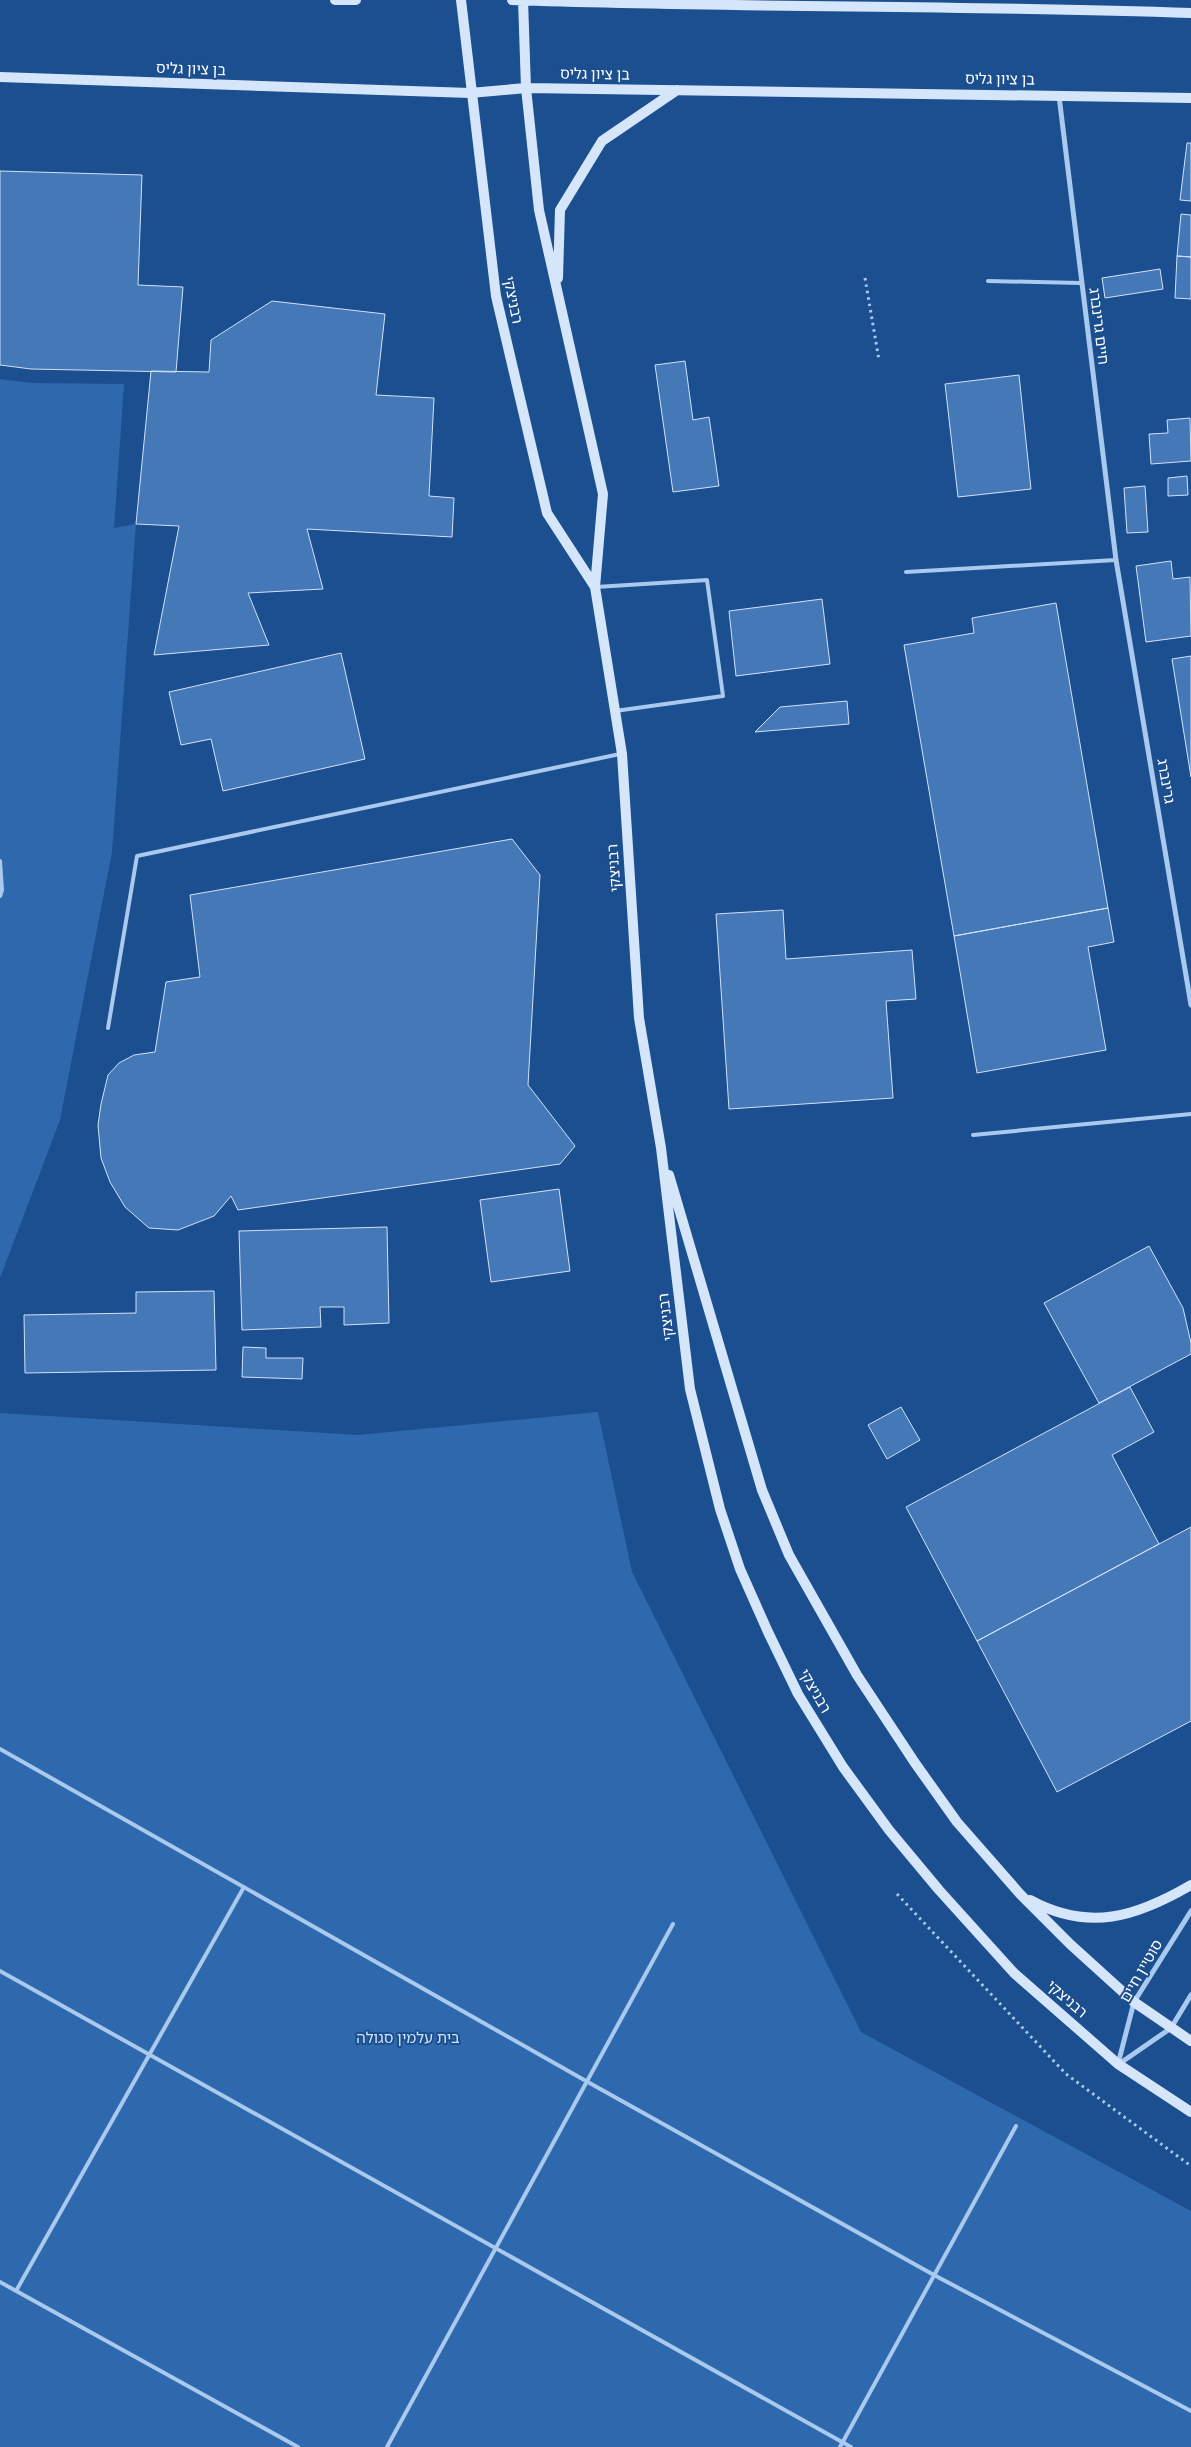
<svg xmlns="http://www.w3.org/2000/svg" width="1191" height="2447" font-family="Figtree,'Noto Sans Hebrew',sans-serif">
  <rect width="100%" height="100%" fill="#1b4f8f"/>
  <path fill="#2e69ad" d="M 0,379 L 31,383 L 124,384 L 114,528 L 136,524 L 112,852 L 60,1120 L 0,1278 Z
    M 598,1412 L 632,1572 L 861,2032 L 1191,2211 L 1191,2447 L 0,2447 L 0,1413 L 358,1435 Z"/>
  <path fill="#4478b7" stroke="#cfe3fa" d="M 1187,143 L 1191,143 L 1191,201 L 1180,200 Z
    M 0,171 L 142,175 L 138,285 L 183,287 L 176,372 L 31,369 L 0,365 Z
    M 1181,214 L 1191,215 L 1191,257 L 1177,256 Z
    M 1177,256 L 1191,257 L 1191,299 L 1175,298 Z
    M 1160,269 L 1163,289 L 1105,298 L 1102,278 Z
    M 272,301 L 385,314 L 376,395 L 434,398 L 429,496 L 454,498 L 452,537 L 307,529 L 323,589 L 248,593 L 269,645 L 154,655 L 179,526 L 136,524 L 151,371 L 209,372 L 211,340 Z
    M 685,361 L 693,420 L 709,417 L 719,486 L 673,492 L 655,365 Z
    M 1019,375 L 1031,489 L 958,497 L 945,384 Z
    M 1190,418 L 1191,461 L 1151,464 L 1149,434 L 1168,433 L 1167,420 Z
    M 1187,476 L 1188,495 L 1168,496 L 1168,478 Z
    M 1145,486 L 1148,532 L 1127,533 L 1124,488 Z
    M 1171,561 L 1173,579 L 1190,577 L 1191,636 L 1146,642 L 1136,566 Z
    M 822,599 L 830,664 L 736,676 L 729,611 Z
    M 1056,603 L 1108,908 L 954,936 L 904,645 L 974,633 L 972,618 Z
    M 341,653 L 365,759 L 223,791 L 211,739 L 181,745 L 169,692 Z
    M 1191,656 L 1191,777 L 1172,659 Z
    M 847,701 L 849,724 L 755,732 L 780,707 Z
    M 512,839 L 540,875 L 528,1085 L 575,1146 L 560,1164 L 238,1210 L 231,1196 L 214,1216 L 178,1230 L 149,1228 L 125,1207 L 110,1182 L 101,1158 L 98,1125 L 101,1104 L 108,1075 L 119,1063 L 134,1055 L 155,1052 L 166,982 L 200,977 L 190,895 Z
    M 1108,908 L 1114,942 L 1088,947 L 1106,1050 L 977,1073 L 954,936 Z
    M 783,910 L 786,959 L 912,950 L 916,999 L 886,1001 L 893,1098 L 729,1109 L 716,914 Z
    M 559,1189 L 570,1271 L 491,1282 L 480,1200 Z
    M 387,1227 L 389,1323 L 344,1325 L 344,1307 L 320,1307 L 321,1327 L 242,1330 L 239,1231 Z
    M 1149,1246 L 1183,1308 L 1191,1343 L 1191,1354 L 1099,1403 L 1044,1303 Z
    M 214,1291 L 216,1370 L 25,1373 L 24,1315 L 136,1313 L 136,1292 Z
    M 243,1347 L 266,1348 L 266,1358 L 303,1358 L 302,1379 L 242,1377 Z
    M 1130,1387 L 1154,1432 L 1112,1455 L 1159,1544 L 977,1641 L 906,1507 Z
    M 901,1407 L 920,1440 L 887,1459 L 868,1425 Z
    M 1191,1527 L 1191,1721 L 1057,1792 L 977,1641 Z"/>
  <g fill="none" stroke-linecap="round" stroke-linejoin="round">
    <path stroke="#a9c9ee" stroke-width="3" stroke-dasharray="2.5 4" stroke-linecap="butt" d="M 865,278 L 879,360
      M 897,1894 L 1066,2074 L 1191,2166"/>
    <path stroke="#a9c9ee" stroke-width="4" d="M 988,281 L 1080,283
      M 906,572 L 1116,560
      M 596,587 L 707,580 L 723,696 L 615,711
      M 0,861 L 2,890 L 0,896
      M 108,1028 L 137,856 L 620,754
      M 973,1135 L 1191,1114
      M 0,1749 L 586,2081 L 934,2275 L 1191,2411
      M 0,1971 L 851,2447
      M 0,2282 L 298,2447
      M 16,2291 L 244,1887
      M 387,2447 L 673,1924
      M 840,2447 L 1016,2126"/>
    <path stroke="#a9c9ee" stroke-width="5" d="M 1059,96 L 1116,560 L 1191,1005
      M 1118,2064 L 1134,2002 L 1191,1911
      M 1119,2064 L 1171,2028 L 1191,1995"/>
    <path stroke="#d6e6fa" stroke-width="10" d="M 335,0 L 356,0
      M 461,0 L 496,296 L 547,513 L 595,587
      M 512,0 C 738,8 965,5 1191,13
      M 523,0 L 526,88 L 539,210 L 603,494 L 595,587 L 622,754 L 639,1018 L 661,1148 L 690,1389 L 720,1509 L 740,1569 L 768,1632 L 798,1694 L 843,1767 L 889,1830 L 939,1890 L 1014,1973 L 1118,2064 L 1191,2112
      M 0,77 L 470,93 L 526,88 L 1191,98
      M 558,278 L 560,210 L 602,141 L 677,90
      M 669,1175 L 762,1490 L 789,1555 L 857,1675 L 915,1763 L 957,1822 L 1020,1894 L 1070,1944 L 1134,2002 L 1191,2041
      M 1030,1900 C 1089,1932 1136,1917 1191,1885"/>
  </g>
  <g text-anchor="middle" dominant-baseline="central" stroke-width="4" stroke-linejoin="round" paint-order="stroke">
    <g font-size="15" fill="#fff" stroke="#1b4f8f">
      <text transform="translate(191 69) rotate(2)">בן ציון גליס</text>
      <text transform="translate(595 74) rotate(1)">בן ציון גליס</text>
      <text transform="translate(1000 79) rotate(1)">בן ציון גליס</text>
      <text transform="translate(513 300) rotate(79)">רבניצקי</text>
      <text transform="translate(1099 326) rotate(83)">חיים גרינברג</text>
      <text transform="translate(1166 781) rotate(80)">גרינברג</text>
      <text transform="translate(614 868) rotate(-94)">רבניצקי</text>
      <text transform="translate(666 1317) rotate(-97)">רבניצקי</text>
      <text transform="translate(815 1691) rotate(60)">רבניצקי</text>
      <text transform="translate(1141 1971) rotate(-60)">סוטיין חיים</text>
      <text transform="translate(1067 1999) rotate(41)">רבניצקי</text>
    </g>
    <g font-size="15" fill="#cfe3fa" stroke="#1b4f8f">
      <text x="408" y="2038">בית עלמין סגולה</text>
    </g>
  </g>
</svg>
